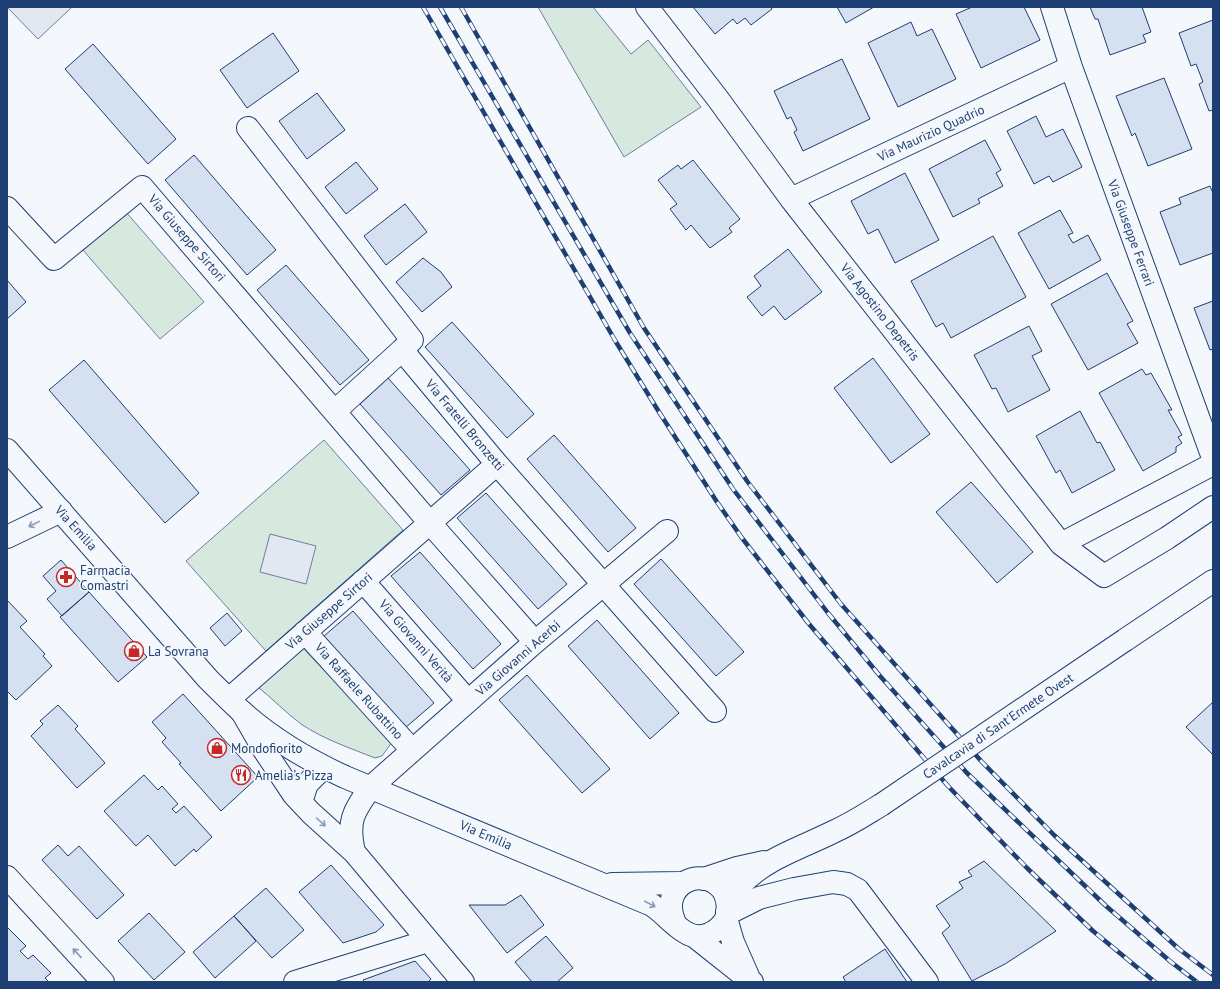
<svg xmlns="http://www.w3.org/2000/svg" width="1220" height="989" font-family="'PT Sans',sans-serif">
  <rect width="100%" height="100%" fill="#f4f7fb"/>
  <path fill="#d7e8df" stroke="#687fa3" d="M 538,7 L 593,7 L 631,54 L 648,40 L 701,107 L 624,157 Z
    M 126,212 L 204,302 L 160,339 L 83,250 Z
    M 324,440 L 403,530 L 266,651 L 186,561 Z
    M 302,647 L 392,742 L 382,756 L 375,758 C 350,748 323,739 301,724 C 286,713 273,699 258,687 Z"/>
  <path fill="#e3e8f0" stroke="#687fa3" d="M 7,7 L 72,7 L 38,39 Z
    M 270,534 L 316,546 L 306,584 L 260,572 Z"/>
  <path fill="#d5e0f0" stroke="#1d3f73" d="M 693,7 L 771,7 L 772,9 L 751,25 L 745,18 L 737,24 L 733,19 L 715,34 Z
    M 837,7 L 874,7 L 846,23 Z
    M 972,7 L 1024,7 L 1040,40 L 981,68 L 956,14 Z
    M 1090,7 L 1142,7 L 1151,32 L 1143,35 L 1146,42 L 1110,55 L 1098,19 L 1095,19 Z
    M 1213,20 L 1213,110 L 1209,111 L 1199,84 L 1203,82 L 1196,64 L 1191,66 L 1179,33 Z
    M 911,22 L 917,36 L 932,29 L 956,79 L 898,107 L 868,43 Z
    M 273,33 L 299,71 L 247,108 L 220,70 Z
    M 93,44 L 176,139 L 148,164 L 65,69 Z
    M 842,59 L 870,119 L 803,151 L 794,132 L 797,130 L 791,117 L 787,119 L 774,91 Z
    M 1164,78 L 1192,149 L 1148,166 L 1135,133 L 1132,136 L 1116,96 Z
    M 317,93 L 345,130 L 307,159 L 279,121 Z
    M 1036,116 L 1046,137 L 1063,129 L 1082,167 L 1053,182 L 1049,176 L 1034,184 L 1007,131 Z
    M 985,140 L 1001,170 L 996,173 L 1003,186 L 978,199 L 980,203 L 953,217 L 929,169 Z
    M 194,155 L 276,250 L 247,275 L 165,180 Z
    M 693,160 L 740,219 L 729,228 L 732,232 L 710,248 L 691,225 L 686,230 L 670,209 L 677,204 L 658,180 L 678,165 L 681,169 Z
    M 356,162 L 378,189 L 346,214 L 325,187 Z
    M 905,173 L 939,240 L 895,263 L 878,229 L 868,234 L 851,201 Z
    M 1210,186 L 1213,193 L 1213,253 L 1180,265 L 1160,212 L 1181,204 L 1179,198 Z
    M 405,204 L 427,232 L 386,265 L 364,236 Z
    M 1060,210 L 1073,233 L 1068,235 L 1073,243 L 1088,235 L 1101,260 L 1049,289 L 1018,233 Z
    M 993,236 L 1026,297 L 951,338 L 943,323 L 936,327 L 911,281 Z
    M 788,249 L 822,292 L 785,320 L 774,306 L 762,316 L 747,297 L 761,286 L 754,276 Z
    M 423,258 L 441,272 L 452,287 L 422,312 L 396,282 Z
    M 286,265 L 369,360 L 340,385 L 257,290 Z
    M 1107,273 L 1133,321 L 1127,324 L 1138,343 L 1088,370 L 1051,304 Z
    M 7,280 L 26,302 L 7,319 Z
    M 1213,301 L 1213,349 L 1210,350 L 1194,308 Z
    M 452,322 L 534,414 L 507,438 L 425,347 Z
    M 1029,326 L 1042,351 L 1032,356 L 1050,390 L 1008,412 L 996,388 L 992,389 L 974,355 Z
    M 873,358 L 930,434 L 891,463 L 834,388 Z
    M 84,360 L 199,493 L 165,523 L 49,390 Z
    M 1142,369 L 1146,375 L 1151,373 L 1172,410 L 1168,410 L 1182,435 L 1178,437 L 1182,443 L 1176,447 L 1176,452 L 1143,471 L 1099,393 Z
    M 388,378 L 470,470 L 441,495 L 360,404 Z
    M 1080,411 L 1097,443 L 1100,442 L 1115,470 L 1072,493 L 1060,470 L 1056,473 L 1036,436 Z
    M 554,435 L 636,528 L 608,552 L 527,459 Z
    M 971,482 L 1033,552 L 997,583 L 936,512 Z
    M 486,493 L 567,584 L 538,609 L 457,518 Z
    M 420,552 L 501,644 L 473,669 L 391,576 Z
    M 661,559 L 744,652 L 716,676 L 634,584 Z
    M 61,560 L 89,592 L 62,616 L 47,599 L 56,591 L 43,576 Z
    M 89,592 L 147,657 L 118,682 L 60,617 Z
    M 7,600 L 27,621 L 20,627 L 45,654 L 43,656 L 52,666 L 16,700 L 7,691 Z
    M 353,611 L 434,703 L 405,728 L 324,636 Z
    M 227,613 L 242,631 L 225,646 L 210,628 Z
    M 597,620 L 679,713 L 650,739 L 568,646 Z
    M 527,675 L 610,769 L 582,793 L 499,700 Z
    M 183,694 L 258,777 L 221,811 L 179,764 L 181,763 L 162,742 L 166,738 L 152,722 Z
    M 1213,702 L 1213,755 L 1186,727 Z
    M 58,705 L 78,726 L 75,729 L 105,763 L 77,788 L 31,736 L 43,724 L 40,721 Z
    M 144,775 L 158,790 L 162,786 L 178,804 L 172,809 L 176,813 L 184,806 L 212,837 L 196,852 L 194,849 L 175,866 L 148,835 L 136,846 L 104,811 Z
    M 58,845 L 68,856 L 79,846 L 124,895 L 97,919 L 42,860 Z
    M 984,861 L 1056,931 L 1005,964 L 972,981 L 942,933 L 950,926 L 936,906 L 963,888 L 959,882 L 972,876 L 968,871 Z
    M 331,865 L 384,925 L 376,932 L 343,943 L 299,892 Z
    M 266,888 L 304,930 L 272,958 L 234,916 Z
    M 521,895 L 544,925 L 507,953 L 469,905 L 505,905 Z
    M 149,913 L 185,952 L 154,980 L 118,941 Z
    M 234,916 L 256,941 L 215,978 L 193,952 Z
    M 8,928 L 26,946 L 20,951 L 28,959 L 33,955 L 51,973 L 45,978 L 49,982 L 7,982 L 7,929 Z
    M 546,936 L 573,968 L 557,982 L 532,982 L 515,962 Z
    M 885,949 L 907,982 L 846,982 L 843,977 Z
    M 415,961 L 431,979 L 428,982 L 365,982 L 363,980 Z"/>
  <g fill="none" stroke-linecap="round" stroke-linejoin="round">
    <g stroke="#1d3f73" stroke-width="24">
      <path id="minor" d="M 647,7 L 718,99 L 791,199 L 1061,544 L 1213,464
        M 1052,7 L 1071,67 L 1213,458
        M 248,128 L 412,340 L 402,350 L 497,464 L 715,711
        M 791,199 L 1071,67
        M 7,208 L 54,259 L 142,187 L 429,522 L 535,642
        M 335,411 L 402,350
        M 7,537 L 61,511
        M 1061,544 L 1104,576 L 1167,538 L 1213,507
        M 363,581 L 468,701
        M 305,632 L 412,750
        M 1125,640 L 1213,581
        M 229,699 L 497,464
        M 242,712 L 264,750 L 294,795 L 311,813 L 354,852 L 463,982
        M 301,802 L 307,784 L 324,767
        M 354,852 C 347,821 353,812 371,787 L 535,642 L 667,531
        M 7,877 L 103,982
        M 704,879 L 737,868 L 764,862
        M 727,912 C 731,903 735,893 741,885 C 763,859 806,846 835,831 C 851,824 866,814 881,805
        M 727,914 L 759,898 L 794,889 L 833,882 L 847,884 L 858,890 L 927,982
        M 295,982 L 428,941"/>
    </g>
    <g stroke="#1d3f73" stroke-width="24">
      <path id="major" d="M 7,450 L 208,679 C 219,690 230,701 241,711 C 271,738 308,760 345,777 L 652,905 C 664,913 673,925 685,932 C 700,942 718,933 726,919 C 729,911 728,900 724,892 C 704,862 657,885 675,923
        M 612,884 L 681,883
        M 726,918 L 733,942 L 748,976
        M 694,936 L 752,982"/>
    </g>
    <use href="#minor" stroke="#f4f7fb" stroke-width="22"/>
    <use href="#major" stroke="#f4f7fb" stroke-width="22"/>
    <g stroke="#1d3f73" stroke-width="4.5">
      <path id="rail" d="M 423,7 L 616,342 L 659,412 L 717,502 L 742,538 L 809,624 L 948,786 L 1027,868 L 1093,931 L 1155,982
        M 440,7 L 630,333 L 733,489 L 828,613 L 880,676 L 967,773 L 1106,906 L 1171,962 L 1197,982
        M 461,7 L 644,328 L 747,481 L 841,604 L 982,762 L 1054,835 L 1179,949 L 1213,975"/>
    </g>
    <use href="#rail" stroke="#f4f7fb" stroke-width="3" stroke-dasharray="9" stroke-linecap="butt"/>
    <g stroke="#1d3f73" stroke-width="24" stroke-linecap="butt">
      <path id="minor-bridge" d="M 881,805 L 1125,640"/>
    </g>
    <use href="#minor-bridge" stroke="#f4f7fb" stroke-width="22"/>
  </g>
  <defs><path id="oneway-shaft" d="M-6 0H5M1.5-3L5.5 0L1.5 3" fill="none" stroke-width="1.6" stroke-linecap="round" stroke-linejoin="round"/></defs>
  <g stroke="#889bb7">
    <use href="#oneway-shaft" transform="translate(34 524) rotate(154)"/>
    <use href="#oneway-shaft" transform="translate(321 822) rotate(42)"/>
    <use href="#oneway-shaft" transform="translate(650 904) rotate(27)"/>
    <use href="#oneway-shaft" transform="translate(77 953) rotate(-133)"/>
  </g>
  <defs>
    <g id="pharmacy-ring" transform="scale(1)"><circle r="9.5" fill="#f4f7fb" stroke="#c62828" stroke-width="1.5"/><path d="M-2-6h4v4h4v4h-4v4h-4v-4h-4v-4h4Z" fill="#c62828"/></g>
    <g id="shop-ring" transform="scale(1)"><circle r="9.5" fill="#f4f7fb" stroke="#c62828" stroke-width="1.5"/><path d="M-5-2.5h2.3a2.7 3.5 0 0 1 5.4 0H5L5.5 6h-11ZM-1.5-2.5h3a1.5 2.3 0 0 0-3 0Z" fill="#c62828"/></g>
    <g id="restaurant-ring" transform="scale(1)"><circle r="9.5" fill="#f4f7fb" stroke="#c62828" stroke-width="1.5"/><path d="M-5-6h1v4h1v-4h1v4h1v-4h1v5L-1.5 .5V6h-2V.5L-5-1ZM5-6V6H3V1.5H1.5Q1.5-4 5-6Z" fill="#c62828"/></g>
  </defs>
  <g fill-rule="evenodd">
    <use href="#pharmacy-ring" x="66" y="577"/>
    <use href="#shop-ring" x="134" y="651"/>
    <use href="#shop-ring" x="217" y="748"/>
    <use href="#restaurant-ring" x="241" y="775"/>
  </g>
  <g text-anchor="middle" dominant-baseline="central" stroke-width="3" stroke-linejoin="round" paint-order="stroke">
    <g font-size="13" fill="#1d3f73" stroke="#f4f7fb">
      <text transform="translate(931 133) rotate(-25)">Via Maurizio Quadrio</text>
      <text transform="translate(1131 233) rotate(70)">Via Giuseppe Ferrari</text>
      <text transform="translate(187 238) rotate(49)">Via Giuseppe Sirtori</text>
      <text transform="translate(880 312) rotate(52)">Via Agostino Depetris</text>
      <text transform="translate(465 425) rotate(50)">Via Fratelli Bronzetti</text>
      <text transform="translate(76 528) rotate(48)">Via Emilia</text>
      <text transform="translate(329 611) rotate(-41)">Via Giuseppe Sirtori</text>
      <text transform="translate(416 641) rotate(49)">Via Giovanni Verità</text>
      <text transform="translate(518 658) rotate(-41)">Via Giovanni Acerbi</text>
      <text transform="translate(359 691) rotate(48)">Via Raffaele Rubattino</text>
      <text transform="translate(998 726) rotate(-34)">Cavalcavia di Sant'Ermete Ovest</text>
      <text transform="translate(486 835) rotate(23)">Via Emilia</text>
    </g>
    <g font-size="13" fill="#1d3f73" stroke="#f4f7fb" text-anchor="start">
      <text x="80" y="570">Farmacia<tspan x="80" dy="15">Comastri</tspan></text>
      <text x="148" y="651">La Sovrana</text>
      <text x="231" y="748">Mondofiorito</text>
      <text x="255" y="775">Amelia’s Pizza</text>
    </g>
  </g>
  <rect width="1220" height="989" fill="none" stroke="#1d3f73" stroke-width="16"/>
</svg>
